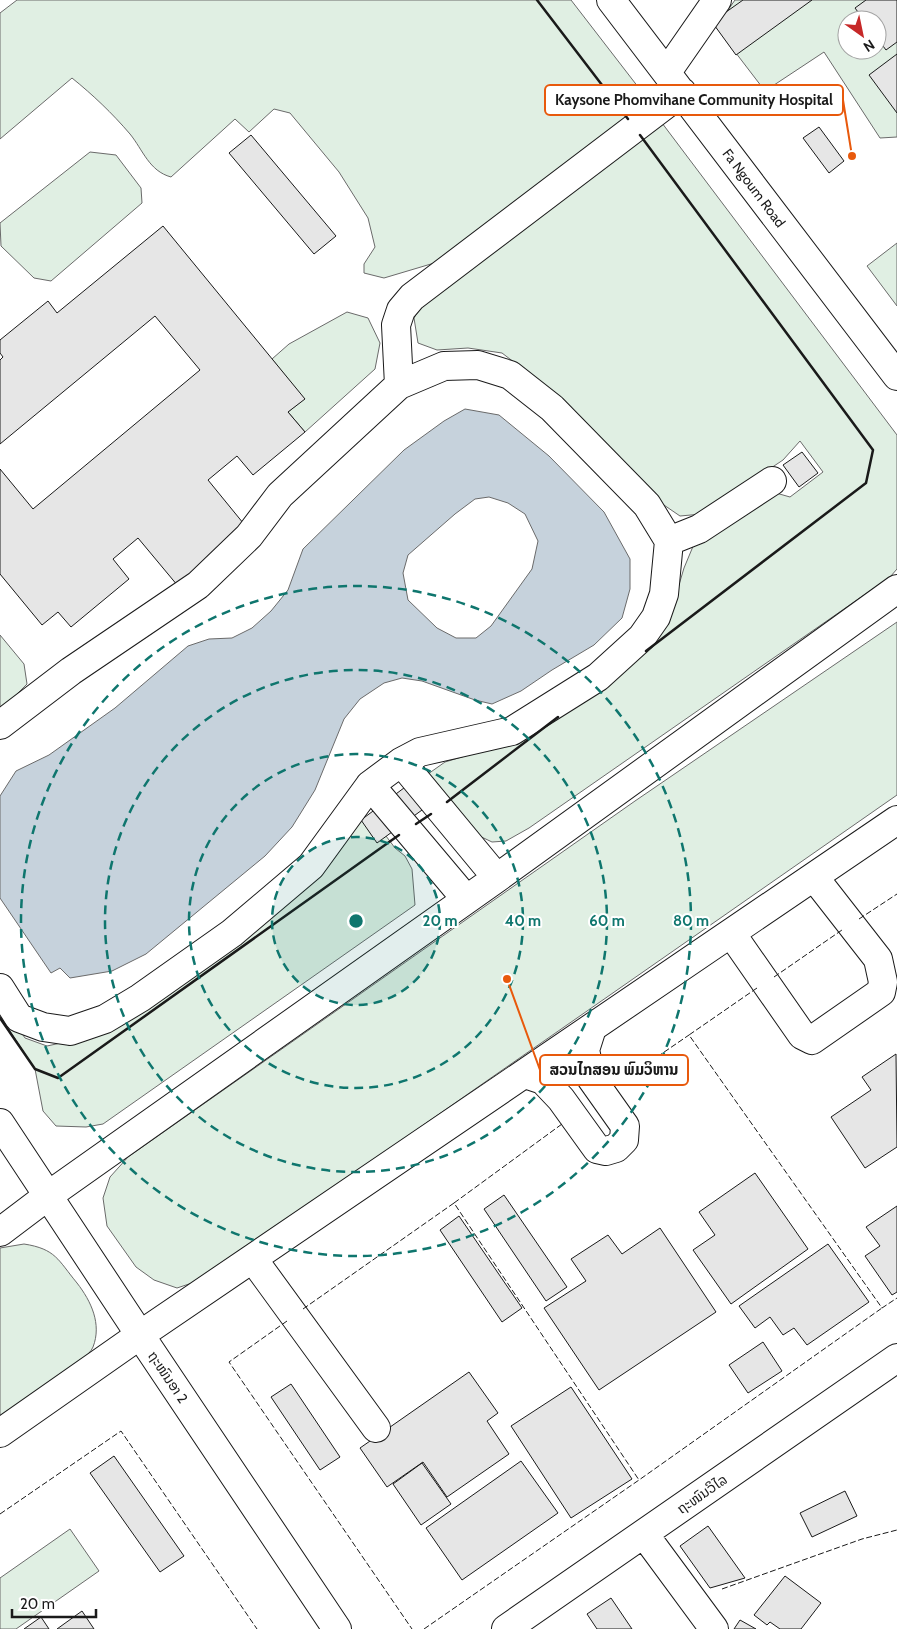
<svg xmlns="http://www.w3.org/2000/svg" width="897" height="1629" font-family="Cabin,'Noto Sans Lao',sans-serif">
  <rect width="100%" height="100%" fill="#fff"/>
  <path fill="#e0efe3" stroke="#6a6a6a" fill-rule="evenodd" d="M 17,0 L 571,0 L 642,92 L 639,108 L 441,261 L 384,278 L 364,273 L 364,264 L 375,247 L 368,218 L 339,172 L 290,113 L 274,109 L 249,132 L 235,119 L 171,177 C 149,171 143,150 130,134 C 112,113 93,95 72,78 L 0,139 L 0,13 Z
    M 735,0 L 897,0 L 897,137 L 880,138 L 824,52 L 765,91 L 716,27 ZM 847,20 L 877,20 L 877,50 L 847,50 Z
    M 662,123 L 897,435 L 897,569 L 890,577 L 529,828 L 506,841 L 492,842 L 469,831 L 428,774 L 445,762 L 515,741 L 670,615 L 684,568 L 694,544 L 776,493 L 790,497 L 823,472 L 800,441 L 783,460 L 702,514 L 680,516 L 661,503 L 548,388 L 502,353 L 468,348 L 437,350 L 418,343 L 414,318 L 424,301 Z
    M 90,152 L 116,155 L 141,188 L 142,203 L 51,281 L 34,278 L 1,246 L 0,223 Z
    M 897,243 L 897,306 L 867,266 Z
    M 347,312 L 368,318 L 380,343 L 375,369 L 305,432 L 288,412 L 304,399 L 272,359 L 289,344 Z
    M 897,622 L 897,795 L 201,1280 L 177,1288 L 154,1280 L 136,1267 L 107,1226 L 103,1198 L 110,1177 L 128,1157 L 635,801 Z
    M 0,635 L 24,664 L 27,684 L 0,711 Z
    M 361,820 L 386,836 L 395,848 L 405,856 L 412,869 L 415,905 L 103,1124 L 86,1127 L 56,1126 L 43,1111 L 35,1069 L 0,1016 L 0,1001 L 25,1038 L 47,1046 L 88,1037 Z
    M 24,1244 C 56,1249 58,1260 77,1283 C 91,1301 102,1324 93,1347 C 87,1363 18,1406 0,1419 L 0,1248 Z
    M 70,1529 L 99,1571 L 16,1629 L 0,1629 L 0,1578 Z"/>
  <path fill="#c6d2dc" stroke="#6a6a6a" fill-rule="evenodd" d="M 465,409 L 499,415 L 549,456 L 604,512 L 630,559 L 630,589 L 622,618 L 594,645 L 552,670 L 521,691 L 492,704 L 475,700 L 422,681 L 402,678 L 384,683 L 360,699 L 344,719 L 315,790 L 292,827 L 265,856 L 146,954 L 112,971 L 70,978 L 60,968 L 51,973 L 0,898 L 0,796 L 16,771 L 49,755 L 115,708 L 188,646 L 209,639 L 232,638 L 252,628 L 271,611 L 288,590 L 303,549 L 404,450 L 444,421 ZM 489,497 L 508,503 L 525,514 L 538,541 L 532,569 L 491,626 L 476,638 L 456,638 L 437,628 L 408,600 L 403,573 L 408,555 L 455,514 L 475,499 Z"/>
  <path fill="#e6e6e6" stroke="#1a1a1a" d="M 743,0 L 812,0 L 736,55 L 712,22 Z
    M 866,0 L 897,0 L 897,42 L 886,50 L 877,38 L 877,20 L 864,20 L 855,8 Z
    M 897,54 L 897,113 L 869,75 Z
    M 819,127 L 844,161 L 829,173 L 803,138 Z
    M 251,135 L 336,236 L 314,254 L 229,153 Z
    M 163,226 L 305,399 L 288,412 L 305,432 L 253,475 L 237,456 L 208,480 L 248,529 L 178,586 L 138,538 L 113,559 L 129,579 L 71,627 L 58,612 L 42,625 L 0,574 L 0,469 L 33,509 L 200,370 L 155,316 L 0,444 L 0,360 L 3,357 L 0,353 L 0,340 L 48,301 L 57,313 Z
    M 802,452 L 818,473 L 799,487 L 783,465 Z
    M 420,776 L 437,799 L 377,843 L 361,820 Z
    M 896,1054 L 897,1147 L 865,1168 L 831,1117 L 871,1090 L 862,1077 Z
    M 755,1173 L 808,1249 L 731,1304 L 693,1250 L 715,1235 L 699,1212 Z
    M 504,1195 L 567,1287 L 546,1301 L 484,1209 Z
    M 897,1206 L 897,1292 L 892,1295 L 865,1256 L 880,1246 L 866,1227 Z
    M 459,1216 L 522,1308 L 502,1322 L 440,1230 Z
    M 660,1228 L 716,1312 L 599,1390 L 544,1308 L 586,1281 L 571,1259 L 608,1235 L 622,1254 Z
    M 828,1244 L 869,1302 L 807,1345 L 794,1328 L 783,1335 L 770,1317 L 755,1328 L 739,1306 Z
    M 763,1342 L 782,1371 L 748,1393 L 729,1365 Z
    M 469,1372 L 498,1413 L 487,1421 L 509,1454 L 447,1497 L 423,1462 L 387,1487 L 360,1448 Z
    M 291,1384 L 340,1457 L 320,1470 L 271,1397 Z
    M 571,1387 L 632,1479 L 571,1518 L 511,1426 Z
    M 114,1456 L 184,1556 L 160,1572 L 90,1473 Z
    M 521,1461 L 558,1513 L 462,1580 L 426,1528 Z
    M 422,1463 L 451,1504 L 421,1525 L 393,1484 Z
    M 845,1491 L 857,1516 L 812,1537 L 800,1513 Z
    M 708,1526 L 745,1578 L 710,1588 L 680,1546 Z
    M 785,1576 L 821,1603 L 801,1629 L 780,1629 L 770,1622 L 767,1625 L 754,1615 Z
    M 611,1598 L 632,1629 L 597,1629 L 587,1614 Z
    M 82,1611 L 94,1629 L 57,1629 Z
    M 41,1617 L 49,1629 L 24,1629 Z
    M 740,1620 L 756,1629 L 734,1629 Z"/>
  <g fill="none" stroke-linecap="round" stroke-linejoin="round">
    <g stroke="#1a1a1a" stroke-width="30">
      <path id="minor" d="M 611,0 L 897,376
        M 667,72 L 717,0
        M 399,385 L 396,325 L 401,310 L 412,297 L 682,92
        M 669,541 L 699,529 L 772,481
        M 0,725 L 71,671 L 198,585 L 249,536 L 280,495 L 399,385 L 444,366 L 478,365 L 510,375 L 552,408 L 647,505 L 669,541 L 664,594 L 656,617 L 642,637 L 598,677 L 512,731 L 420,752 L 401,762 L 370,785 L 311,866 L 232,933 L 140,998 L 105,1019 L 70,1031 L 43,1027 L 19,1018 L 0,988
        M 401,762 L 497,878
        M 370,785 L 466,899
        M 731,933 L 802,1035 L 812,1040 L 881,992 L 883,982 L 878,959 L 814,877
        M 525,1074 L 543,1080 L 561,1099 L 597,1149 L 606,1151 L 616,1148 L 624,1140 L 625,1126 L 591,1078 L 585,1050 L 592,1028
        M 0,1123 L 140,1335 L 337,1629
        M 0,1232 L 49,1195 L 497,878 L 897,589
        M 253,1259 L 376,1428
        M 0,1433 L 140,1335 L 897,820
        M 644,1534 L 714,1629
        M 506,1629 L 897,1358"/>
    </g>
    <use href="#minor" stroke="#fff" stroke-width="28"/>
    <path stroke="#1a1a1a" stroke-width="1" stroke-dasharray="6 2.5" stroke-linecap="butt" d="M 859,919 L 897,894
      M 774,977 L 842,930
      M 757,988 L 689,1035 L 882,1308 L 897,1298
      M 622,1081 L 689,1035
      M 454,1203 L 562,1124
      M 303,1309 L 454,1203 L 639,1480
      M 287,1321 L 229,1362 L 412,1629
      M 0,1514 L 121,1431 L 257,1629
      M 722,1589 L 862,1539 L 897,1530
      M 424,1629 L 639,1480 L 882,1308"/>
    <path stroke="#1a1a1a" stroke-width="2.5" d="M 537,0 L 628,119
      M 640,135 L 873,450 L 866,483 L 646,651
      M 447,802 L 558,717
      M 416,824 L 431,814
      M 0,1018 L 35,1069 L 58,1078 L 399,835"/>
  </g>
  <circle cx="356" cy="921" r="84" fill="#0f766e" fill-opacity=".12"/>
  <g fill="none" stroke="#0f766e" stroke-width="2.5" stroke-dasharray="9 6">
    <circle cx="356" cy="921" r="84"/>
    <circle cx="356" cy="921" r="167"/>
    <circle cx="356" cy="921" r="251"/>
    <circle cx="356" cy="921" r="335"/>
  </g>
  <g text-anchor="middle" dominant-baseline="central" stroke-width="4" stroke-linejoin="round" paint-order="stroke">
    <g font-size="14" fill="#1a1a1a" stroke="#fff">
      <text transform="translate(754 188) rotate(53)">Fa Ngoum Road</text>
      <text transform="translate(168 1377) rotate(56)">ຖະໜົນອາ 2</text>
      <text transform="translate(702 1494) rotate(-35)">ຖະໜົນວິໄລ</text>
    </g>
  </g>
  <circle cx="356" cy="921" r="8" fill="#0f766e" stroke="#fff" stroke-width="2.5"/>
  <g font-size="15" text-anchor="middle" font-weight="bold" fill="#0f766e" stroke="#fff" stroke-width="4" stroke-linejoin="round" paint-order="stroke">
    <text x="440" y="926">20 m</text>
    <text x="523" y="926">40 m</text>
    <text x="607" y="926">60 m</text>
    <text x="691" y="926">80 m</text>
  </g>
  <path fill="none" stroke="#e8590c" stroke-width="2" d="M852 156L843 100M507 979L540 1070"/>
  <g fill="#e8590c" stroke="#fff" stroke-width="2">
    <circle cx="852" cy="156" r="5"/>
    <circle cx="507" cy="979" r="5"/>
  </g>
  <g fill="#fff" stroke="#e8590c" stroke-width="2">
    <rect x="545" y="85" width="298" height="30" rx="5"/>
    <rect x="540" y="1055" width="148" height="30" rx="5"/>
  </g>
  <g font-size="15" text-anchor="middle" font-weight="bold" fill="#1a1a1a">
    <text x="694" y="105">Kaysone Phomvihane Community Hospital</text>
    <text x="614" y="1075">ສວນໄກສອນ ພົມວິຫານ</text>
  </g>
  <g transform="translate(862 35) rotate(147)"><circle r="24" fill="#ffffff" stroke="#a3a3a3"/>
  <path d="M0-4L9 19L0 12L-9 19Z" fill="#c62828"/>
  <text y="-8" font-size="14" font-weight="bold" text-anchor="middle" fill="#1a1a1a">N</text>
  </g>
  <path d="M12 1609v8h84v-8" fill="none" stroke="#1a1a1a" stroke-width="2.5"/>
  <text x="20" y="1609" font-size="15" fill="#1a1a1a" stroke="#ffffff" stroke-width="4" paint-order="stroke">20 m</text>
</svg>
